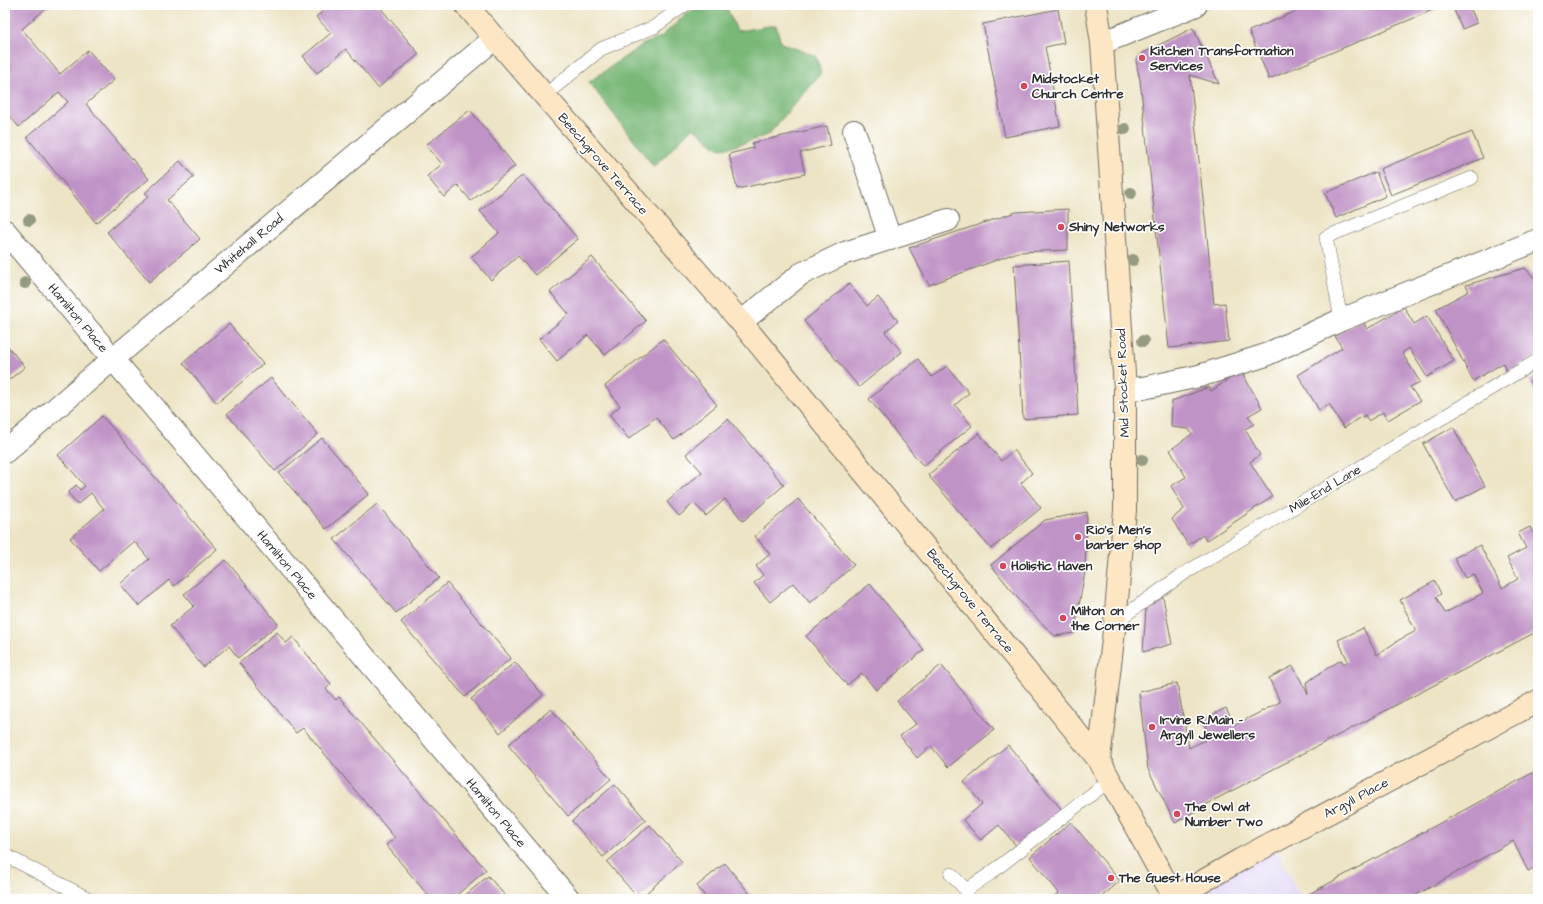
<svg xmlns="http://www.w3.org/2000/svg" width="1543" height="904" font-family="'Architects Daughter',sans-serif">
  <rect width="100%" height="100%" fill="#fff"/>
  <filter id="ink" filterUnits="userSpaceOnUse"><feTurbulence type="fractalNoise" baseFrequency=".025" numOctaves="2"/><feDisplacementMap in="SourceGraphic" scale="8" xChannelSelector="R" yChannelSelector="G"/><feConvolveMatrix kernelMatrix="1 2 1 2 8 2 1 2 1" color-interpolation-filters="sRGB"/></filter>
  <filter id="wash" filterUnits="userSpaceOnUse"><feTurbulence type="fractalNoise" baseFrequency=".012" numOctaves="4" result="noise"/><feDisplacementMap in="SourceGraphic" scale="16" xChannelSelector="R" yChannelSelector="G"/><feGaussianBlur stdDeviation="0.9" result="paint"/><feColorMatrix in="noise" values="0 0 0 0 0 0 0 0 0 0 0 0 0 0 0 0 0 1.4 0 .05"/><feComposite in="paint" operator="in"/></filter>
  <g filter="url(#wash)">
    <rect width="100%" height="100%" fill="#ede4c5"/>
    <path fill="#e0d4f4" d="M 1273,843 L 1302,899 L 1172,899 Z"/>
    <path fill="#7ab878" stroke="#527252" d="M 715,5 L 728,10 L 737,31 L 776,25 L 781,43 L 816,56 L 821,73 L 768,135 L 732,147 L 718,148 L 693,127 L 654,167 L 589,82 L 642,45 L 661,37 L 687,13 L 701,7 Z"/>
    <g id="blocks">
      <path fill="#c093c6" d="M 5,5 L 50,5 L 22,29 L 60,74 L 88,50 L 114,80 L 86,104 L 149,179 L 96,223 L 27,137 L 68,102 L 59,92 L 19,127 L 5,111 Z
        M 330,5 L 378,5 L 419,54 L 378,88 L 346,49 L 317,73 L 303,56 L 331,33 L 316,17 Z
        M 1311,5 L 1445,5 L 1269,79 L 1249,31 Z
        M 1452,5 L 1469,5 L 1477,23 L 1462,29 Z
        M 1058,9 L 1064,43 L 1045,47 L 1060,126 L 1005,137 L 983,24 Z
        M 1193,28 L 1219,84 L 1190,75 L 1214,304 L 1225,303 L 1229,341 L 1169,348 L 1140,80 L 1136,61 L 1143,53 Z
        M 470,110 L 515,166 L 471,201 L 458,185 L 444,197 L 434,185 L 427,176 L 442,164 L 426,145 Z
        M 827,126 L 831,145 L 800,153 L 805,174 L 737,189 L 729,154 L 753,148 L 752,143 Z
        M 1472,132 L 1483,158 L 1391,195 L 1380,169 Z
        M 180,161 L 194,177 L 167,200 L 200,239 L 149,282 L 107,232 L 149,196 L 145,193 Z
        M 1376,172 L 1386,196 L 1336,218 L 1325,193 Z
        M 523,175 L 578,239 L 535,275 L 518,256 L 491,280 L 471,257 L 499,233 L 480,211 Z
        M 1068,209 L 1068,250 L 1018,252 L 929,285 L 909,248 L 1016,212 Z
        M 592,257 L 646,321 L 605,355 L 588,335 L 557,361 L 539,339 L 569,314 L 550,292 Z
        M 1069,261 L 1078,415 L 1023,419 L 1014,265 Z
        M 1525,268 L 1538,282 L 1538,355 L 1507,373 L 1503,363 L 1473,381 L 1436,309 L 1469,291 L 1466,285 Z
        M 849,284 L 867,306 L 878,297 L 898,321 L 885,332 L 902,352 L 859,387 L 804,321 Z
        M 1404,307 L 1414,324 L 1427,316 L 1454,361 L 1427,377 L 1409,348 L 1402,353 L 1420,382 L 1410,387 L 1420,401 L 1388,420 L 1383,412 L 1368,421 L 1365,415 L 1344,428 L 1329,404 L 1319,410 L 1298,375 L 1342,348 L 1335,336 L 1362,319 L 1367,329 Z
        M 229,324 L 263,364 L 217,403 L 183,363 Z
        M 663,339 L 717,405 L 674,440 L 656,417 L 629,439 L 609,415 L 620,406 L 605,386 Z
        M 5,343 L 25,367 L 5,383 Z
        M 918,359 L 932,377 L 947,366 L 969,393 L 955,405 L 972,426 L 923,466 L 869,399 Z
        M 1241,371 L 1262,408 L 1248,416 L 1254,424 L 1245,429 L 1260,455 L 1250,462 L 1272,497 L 1206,541 L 1203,535 L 1188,545 L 1172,519 L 1184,509 L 1171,486 L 1186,477 L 1170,450 L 1192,434 L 1189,429 L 1171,427 L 1172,401 L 1209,387 L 1211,391 Z
        M 1538,376 L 1538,396 L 1529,381 Z
        M 271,378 L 318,434 L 275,471 L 227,414 Z
        M 102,416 L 217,549 L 174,586 L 169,580 L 139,606 L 120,584 L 149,559 L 134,541 L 99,571 L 70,538 L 104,509 L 91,493 L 78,504 L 68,493 L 76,485 L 80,490 L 85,486 L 58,455 Z
        M 728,419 L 784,485 L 743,521 L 725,499 L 706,516 L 694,503 L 679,516 L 667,502 L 702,472 L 686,454 Z
        M 1453,427 L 1485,486 L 1455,502 L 1423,444 Z
        M 979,433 L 1001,461 L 1014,450 L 1032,473 L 1021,483 L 1041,508 L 991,549 L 928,475 Z
        M 322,438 L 369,494 L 326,529 L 279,473 Z
        M 798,499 L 854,565 L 810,603 L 793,583 L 770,602 L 754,583 L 763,575 L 756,566 L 770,554 L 755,536 Z
        M 377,504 L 439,578 L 396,613 L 334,539 Z
        M 1087,512 L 1085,572 L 1074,633 L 1055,636 L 1025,607 L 991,565 L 1045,520 Z
        M 1530,527 L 1538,542 L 1538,631 L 1216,799 L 1175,823 L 1148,769 L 1139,692 L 1177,683 L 1189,748 L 1211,737 L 1202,720 L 1226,708 L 1235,725 L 1280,702 L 1269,678 L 1293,666 L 1308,694 L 1306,683 L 1323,671 L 1341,660 L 1344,664 L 1348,661 L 1338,640 L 1351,634 L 1363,628 L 1377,655 L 1399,640 L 1416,631 L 1400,600 L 1435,581 L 1441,594 L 1436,597 L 1445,613 L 1483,593 L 1473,574 L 1465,578 L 1454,558 L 1480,545 L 1502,588 L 1518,579 L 1507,558 L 1526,548 L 1518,533 Z
        M 226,560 L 278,624 L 238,658 L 229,646 L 203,667 L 170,626 L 194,606 L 184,594 Z
        M 447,583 L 511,658 L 465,697 L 401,622 Z
        M 870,584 L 924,650 L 876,690 L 862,673 L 847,685 L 806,636 Z
        M 1163,597 L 1172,644 L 1143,652 L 1146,608 Z
        M 277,632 L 286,643 L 293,637 L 331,684 L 326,689 L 336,700 L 339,697 L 486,870 L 452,899 L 431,899 L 386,845 L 395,838 L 303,728 L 296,733 L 239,663 Z
        M 515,662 L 543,695 L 500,733 L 471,699 Z
        M 941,665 L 994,730 L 948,767 L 931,746 L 917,758 L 900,736 L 916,724 L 897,701 Z
        M 551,709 L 611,779 L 568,816 L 508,745 Z
        M 1008,745 L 1062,810 L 1018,848 L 999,825 L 981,840 L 963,820 L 982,804 L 964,782 Z
        M 1538,770 L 1538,866 L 1528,871 L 1513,841 L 1409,899 L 1300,899 Z
        M 615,784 L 646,820 L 603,857 L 572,821 Z
        M 1071,822 L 1120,881 L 1099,899 L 1051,899 L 1059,893 L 1030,857 Z
        M 650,825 L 682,862 L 639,899 L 607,862 Z
        M 725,863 L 754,899 L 707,899 L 697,886 Z
        M 488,876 L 508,899 L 461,899 Z"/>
    </g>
  </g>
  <g filter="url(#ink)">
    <use href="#blocks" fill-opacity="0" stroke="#6f6c61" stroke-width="1"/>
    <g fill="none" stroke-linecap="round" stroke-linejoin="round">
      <g stroke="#6f6c61" stroke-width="14">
        <path id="lane" d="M 544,96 L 601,49 L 654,27 L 685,5
          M 1341,320 L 1326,237 L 1472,178
          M 1115,622 L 1182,575 L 1538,360
          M 5,855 L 89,899
          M 951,874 L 966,890 L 991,873 L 1110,780"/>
      </g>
      <g stroke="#6f6c61" stroke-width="24">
        <path id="street" d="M 1102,43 L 1196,5
          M 854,131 L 890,239
          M 5,231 L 569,899
          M 741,322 L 801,274 L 845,253 L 948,220
          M 1125,389 L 1143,388 L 1199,376 L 1263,356 L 1341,320 L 1538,240
          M 5,452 L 113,359 L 495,38"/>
      </g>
      <g stroke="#6f6c61" stroke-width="24">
        <path id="secondary" d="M 466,5 L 741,322 L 1099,760 L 1175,899
          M 1096,5 L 1102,43 L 1125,389 L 1125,510 L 1115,622 L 1099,760
          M 1172,899 L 1240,860 L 1538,701"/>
      </g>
      <use href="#lane" stroke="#fff" stroke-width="13"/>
      <use href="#street" stroke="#fff" stroke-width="22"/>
      <use href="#secondary" stroke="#fce6c4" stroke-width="22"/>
    </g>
    <g fill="#949b80">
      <circle cx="1125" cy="129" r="6"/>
      <circle cx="1131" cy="193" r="6"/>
      <circle cx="29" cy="220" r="6"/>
      <circle cx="1133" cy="260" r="6"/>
      <circle cx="25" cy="283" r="6"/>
      <circle cx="1143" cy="341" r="6"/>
      <circle cx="1142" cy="460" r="6"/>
    </g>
  </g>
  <g fill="#d1495b" stroke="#fff" stroke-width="1.5">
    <circle cx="1142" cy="58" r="4"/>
    <circle cx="1024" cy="86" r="4"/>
    <circle cx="1061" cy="227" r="4"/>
    <circle cx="1078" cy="537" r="4"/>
    <circle cx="1003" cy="566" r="4"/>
    <circle cx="1063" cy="618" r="4"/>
    <circle cx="1152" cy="727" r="4"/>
    <circle cx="1177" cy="814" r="4"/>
    <circle cx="1111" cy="878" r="4"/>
  </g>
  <g text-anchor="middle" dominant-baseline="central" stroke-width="3.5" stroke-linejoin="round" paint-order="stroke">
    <g font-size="13" font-weight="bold" fill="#2b2b2b" stroke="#fff" text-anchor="start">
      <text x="1150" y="51">Kitchen Transformation<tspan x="1150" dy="15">Services</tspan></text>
      <text x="1032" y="79">Midstocket<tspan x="1032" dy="15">Church Centre</tspan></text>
      <text x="1069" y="227">Shiny Networks</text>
      <text x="1086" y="530">Rio's Men's<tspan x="1086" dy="15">barber shop</tspan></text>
      <text x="1011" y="566">Holistic Haven</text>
      <text x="1071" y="611">Milton on<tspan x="1071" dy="15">the Corner</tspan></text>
      <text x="1160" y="720">Irvine R.Main -<tspan x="1160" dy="15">Argyll Jewellers</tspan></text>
      <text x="1185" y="807">The Owl at<tspan x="1185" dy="15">Number Two</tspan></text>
      <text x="1119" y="878">The Guest House</text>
    </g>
    <g font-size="13" fill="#2b2b2b" stroke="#fff">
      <text transform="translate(603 164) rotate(49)">Beechgrove Terrace</text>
      <text transform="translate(249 244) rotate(-40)">Whitehall Road</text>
      <text transform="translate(78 318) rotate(50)">Hamilton Place</text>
      <text transform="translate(1123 383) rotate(-92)">Mid Stocket Road</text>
      <text transform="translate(1325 489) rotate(-31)">Mile-End Lane</text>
      <text transform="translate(287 565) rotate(50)">Hamilton Place</text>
      <text transform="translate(970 601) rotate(51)">Beechgrove Terrace</text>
      <text transform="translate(1356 798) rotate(-28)">Argyll Place</text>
      <text transform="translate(496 813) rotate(50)">Hamilton Place</text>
    </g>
  </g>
  <rect width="1543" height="904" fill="none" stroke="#fff" stroke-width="20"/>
</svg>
